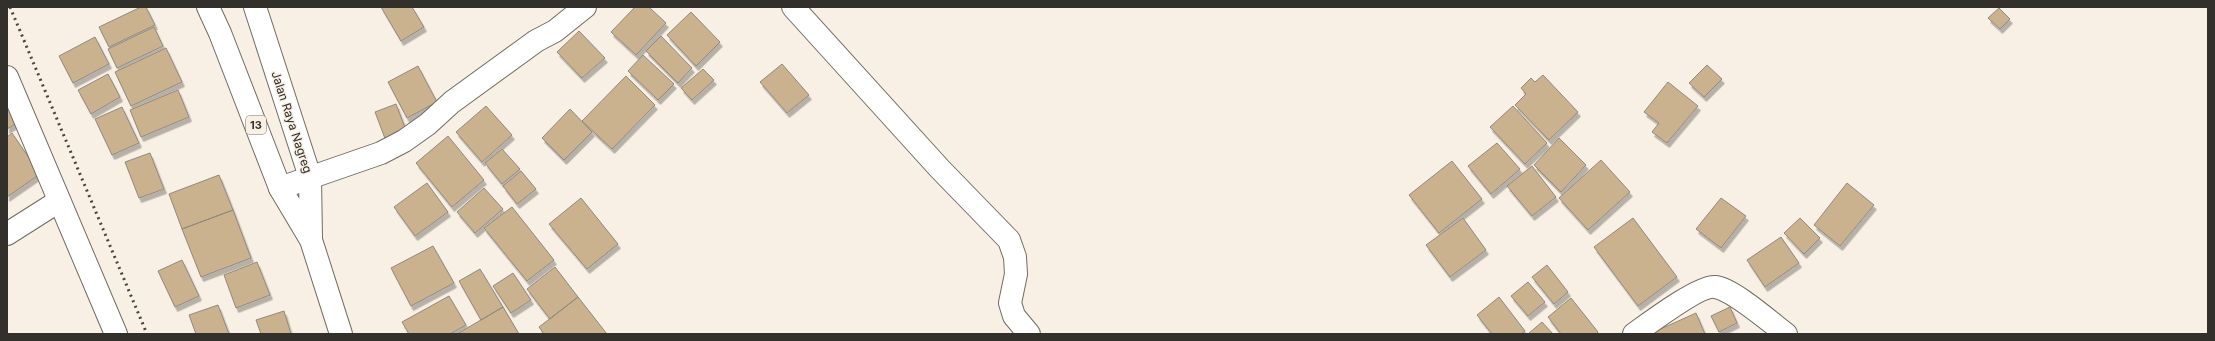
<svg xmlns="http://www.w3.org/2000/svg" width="2215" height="341" font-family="Inter,sans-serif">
  <defs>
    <filter id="shadow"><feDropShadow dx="2.5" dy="4.5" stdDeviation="0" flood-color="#0004"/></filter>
  </defs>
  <rect width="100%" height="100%" fill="#f8f0e4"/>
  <path fill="#cab28f" stroke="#91897f" filter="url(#shadow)" d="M 141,7 L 146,7 L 155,25 L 109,47 L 99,27 Z
    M 381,7 L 412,7 L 424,27 L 401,41 Z
    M 635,7 L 649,7 L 666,23 L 636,55 L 611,32 Z
    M 1999,8 L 2010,19 L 2000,29 L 1988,18 Z
    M 691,12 L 720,42 L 696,66 L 667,35 Z
    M 154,27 L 163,46 L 117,68 L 108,49 Z
    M 579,31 L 605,58 L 582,78 L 557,52 Z
    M 661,36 L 692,68 L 678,83 L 646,51 Z
    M 95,37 L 109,64 L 73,83 L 59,56 Z
    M 166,48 L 182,82 L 131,106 L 115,72 Z
    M 643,55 L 674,84 L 658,100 L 628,71 Z
    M 782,64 L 809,95 L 787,113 L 760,82 Z
    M 1707,65 L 1722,79 L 1704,97 L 1689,83 Z
    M 418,66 L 437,102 L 407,118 L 388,82 Z
    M 703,69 L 714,80 L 692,100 L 681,88 Z
    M 108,74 L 120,97 L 91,114 L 78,90 Z
    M 1543,75 L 1578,112 L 1549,140 L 1515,105 L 1526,94 L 1521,88 L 1531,78 L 1535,82 Z
    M 626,76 L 655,105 L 612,149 L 582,121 Z
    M 1668,82 L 1698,106 L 1667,143 L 1652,132 L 1659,123 L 1644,112 Z
    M 178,90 L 189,117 L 141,137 L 130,110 Z
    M 396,104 L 407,133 L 386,141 L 375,112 Z
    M 7,105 L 17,123 L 7,129 Z
    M 486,106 L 512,135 L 482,162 L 456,132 Z
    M 1513,106 L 1547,143 L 1525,164 L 1490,127 Z
    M 122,107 L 139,143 L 112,155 L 95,119 Z
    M 570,109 L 592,132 L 564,160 L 542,138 Z
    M 12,133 L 40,174 L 7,197 L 7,137 Z
    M 448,136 L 484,180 L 452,207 L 416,163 Z
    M 1559,138 L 1586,165 L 1561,192 L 1534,165 Z
    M 1497,143 L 1520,169 L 1491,194 L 1468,166 Z
    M 502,149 L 520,169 L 502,184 L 485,163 Z
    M 150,153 L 164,189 L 139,198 L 125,162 Z
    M 1601,160 L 1630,192 L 1588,230 L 1559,198 Z
    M 1452,161 L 1482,199 L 1439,233 L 1409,195 Z
    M 1532,166 L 1556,197 L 1532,216 L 1507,186 Z
    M 521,171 L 536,189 L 517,204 L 503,186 Z
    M 219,175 L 233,210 L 182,229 L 169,194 Z
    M 427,183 L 448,212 L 415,236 L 394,207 Z
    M 1847,183 L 1874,205 L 1840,246 L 1814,225 Z
    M 484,188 L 503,209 L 475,233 L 457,212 Z
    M 581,198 L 618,244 L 587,269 L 549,224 Z
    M 1721,198 L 1746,216 L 1721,248 L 1696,229 Z
    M 512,207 L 554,260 L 527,281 L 484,228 Z
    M 233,210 L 251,258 L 201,277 L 182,229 Z
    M 1463,218 L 1486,250 L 1450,277 L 1426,245 Z
    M 1633,218 L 1677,277 L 1638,306 L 1594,247 Z
    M 1800,218 L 1820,238 L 1804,254 L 1784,233 Z
    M 1781,237 L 1799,263 L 1765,287 L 1747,260 Z
    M 433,246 L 454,283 L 411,306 L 391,268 Z
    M 182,260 L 199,296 L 175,307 L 158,271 Z
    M 257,262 L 270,295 L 236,308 L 224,275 Z
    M 1547,265 L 1568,292 L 1554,304 L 1532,277 Z
    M 555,267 L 578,297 L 550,319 L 527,289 Z
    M 480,269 L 503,307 L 481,320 L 459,281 Z
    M 513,273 L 531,300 L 511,313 L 493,286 Z
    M 1528,282 L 1545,302 L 1528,316 L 1511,296 Z
    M 449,296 L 466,325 L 450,334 L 409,334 L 402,322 Z
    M 578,297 L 607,334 L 544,334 L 539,327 Z
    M 1499,297 L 1525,331 L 1521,334 L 1492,334 L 1477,315 Z
    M 1571,298 L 1598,332 L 1596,334 L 1561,334 L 1548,317 Z
    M 218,305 L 229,334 L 196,334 L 189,315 Z
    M 503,307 L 519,334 L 457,334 Z
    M 1730,307 L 1737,323 L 1719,332 L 1711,316 Z
    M 284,311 L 291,334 L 261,334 L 256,320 Z
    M 1696,313 L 1705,334 L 1655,334 L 1654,332 Z
    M 1542,322 L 1553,334 L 1528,334 Z"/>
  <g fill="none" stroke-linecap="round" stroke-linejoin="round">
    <g stroke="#726b61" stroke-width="24">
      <path id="minor" d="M 793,7 L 940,169 L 1009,240 L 1015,257 L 1016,274 L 1010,303 L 1014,316 L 1029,334
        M 7,77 L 116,334
        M 280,188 L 381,153 L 404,141 L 428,124 L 452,102 L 536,41 L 555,31 L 585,7
        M 7,234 L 59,201
        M 1634,334 C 1648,324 1700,285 1715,287 C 1733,289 1770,322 1786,334"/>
    </g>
    <g stroke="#726b61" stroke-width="24">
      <path id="trunk" d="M 208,7 L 220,33 L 280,188 L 311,240 L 341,334
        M 255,7 L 310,177 L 311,239"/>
    </g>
    <use href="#minor" stroke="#fff" stroke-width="22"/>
    <use href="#trunk" stroke="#fff" stroke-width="22"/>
    <path stroke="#48443f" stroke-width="3" stroke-dasharray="2 4" stroke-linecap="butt" d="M 10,7 L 147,334"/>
  </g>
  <g text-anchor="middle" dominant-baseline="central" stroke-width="3" stroke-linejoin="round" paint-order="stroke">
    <rect fill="#f8f0e4" stroke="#6e6a62" stroke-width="1" x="246" y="116" width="20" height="18" rx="3"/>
    <g font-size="11" font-weight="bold" fill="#33302b">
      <text x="256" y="125">13</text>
    </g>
    <g font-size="12" fill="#33302b" stroke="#f8f0e4">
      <text transform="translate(292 122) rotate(72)">Jalan Raya Nagreg</text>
    </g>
  </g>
  <rect width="2215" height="341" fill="none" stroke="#33302b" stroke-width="16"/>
</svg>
